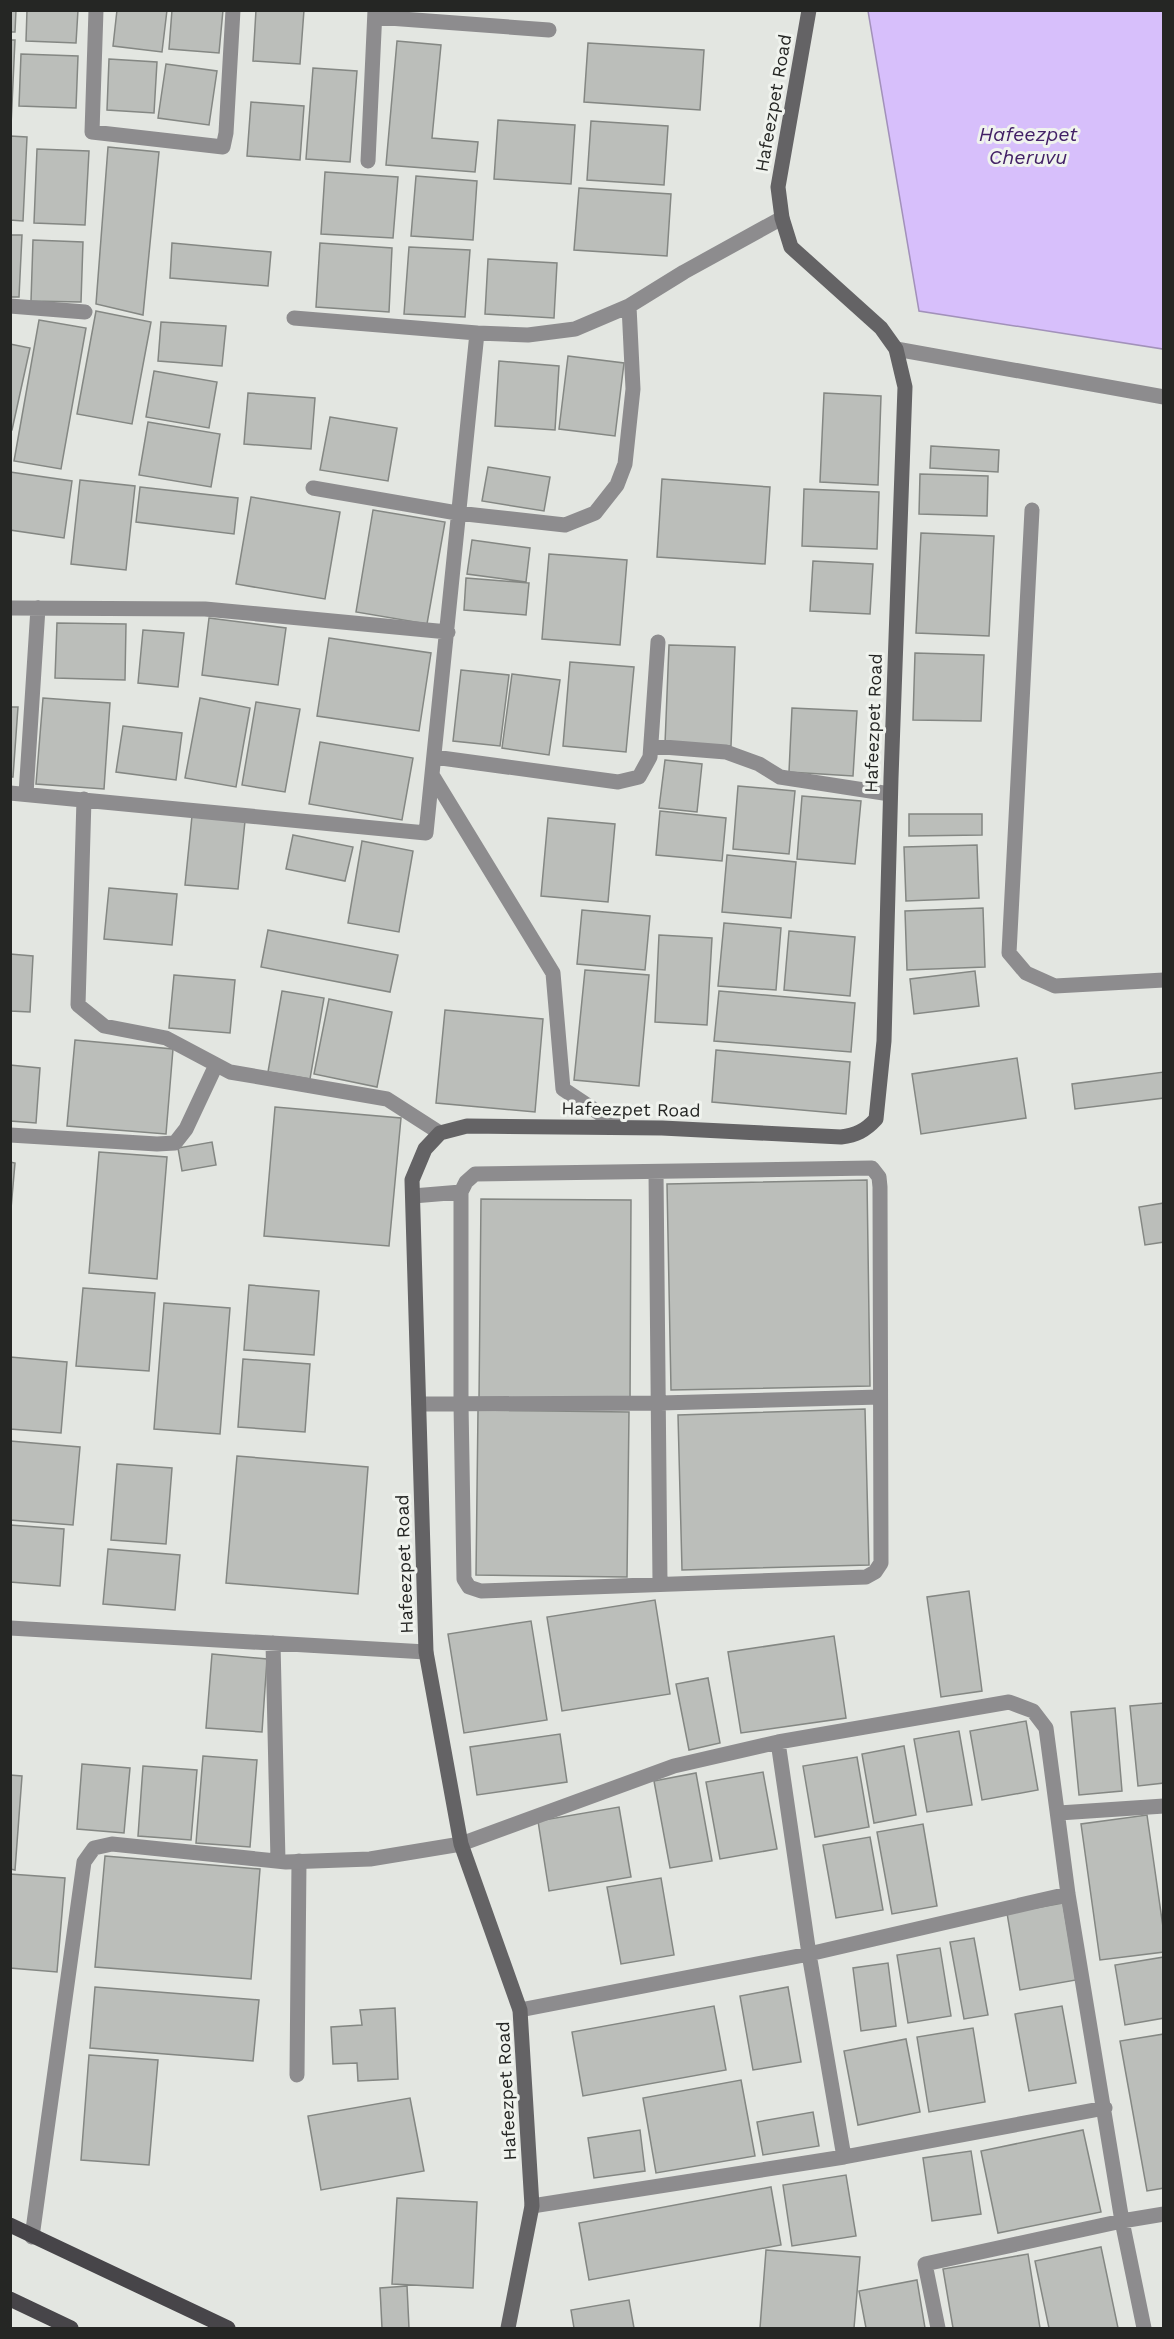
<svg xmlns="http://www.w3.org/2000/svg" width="1174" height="2339" font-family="'Work Sans',sans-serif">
  <rect width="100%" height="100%" fill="#e3e6e1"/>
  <path fill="#d7bffb" stroke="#a291ba" stroke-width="1.5" d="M 868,11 L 1163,11 L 1163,349 L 919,311 Z"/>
  <path fill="#bbbeba" stroke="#848783" stroke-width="1.5" d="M 10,10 L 16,10 L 15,32 L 10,32 Z
    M 27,10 L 78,10 L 76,43 L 26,41 Z
    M 117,10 L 167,10 L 162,52 L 113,46 Z
    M 172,10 L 223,10 L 219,53 L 169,49 Z
    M 256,10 L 304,10 L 300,64 L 253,61 Z
    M 10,40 L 15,40 L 11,126 L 10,126 Z
    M 397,41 L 441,45 L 432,138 L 478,142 L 475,172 L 386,165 Z
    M 588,43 L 704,50 L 700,110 L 584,102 Z
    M 21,54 L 78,56 L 76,108 L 19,106 Z
    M 109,59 L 157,62 L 154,113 L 107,110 Z
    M 166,64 L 217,71 L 209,125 L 158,118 Z
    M 313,68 L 357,71 L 350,162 L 306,159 Z
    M 251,102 L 304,106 L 300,160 L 247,156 Z
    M 498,120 L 575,125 L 571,184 L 494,179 Z
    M 591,121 L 668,126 L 664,185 L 587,180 Z
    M 10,136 L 27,137 L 23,221 L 10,220 Z
    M 108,147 L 159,152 L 143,315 L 96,304 Z
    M 37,149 L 89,151 L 85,225 L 34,223 Z
    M 325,172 L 398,177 L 393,238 L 321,234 Z
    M 416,176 L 477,181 L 473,240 L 411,236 Z
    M 579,188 L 671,194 L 667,256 L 574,250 Z
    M 10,235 L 22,235 L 19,297 L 10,297 Z
    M 33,240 L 83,242 L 81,302 L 31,301 Z
    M 172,243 L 271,252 L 268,286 L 170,278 Z
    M 320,243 L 392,248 L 389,312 L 316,307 Z
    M 409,247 L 470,250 L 465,317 L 404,314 Z
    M 488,259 L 557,263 L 554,318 L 485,314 Z
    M 96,311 L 151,322 L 132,424 L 77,414 Z
    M 39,320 L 86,328 L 61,469 L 14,461 Z
    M 161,322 L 226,326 L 222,366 L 158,361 Z
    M 10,344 L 30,348 L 12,430 L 10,430 Z
    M 568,356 L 624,363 L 615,436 L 559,429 Z
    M 499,361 L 559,366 L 555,430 L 495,426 Z
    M 154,371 L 217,382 L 209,428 L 146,417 Z
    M 248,393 L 315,398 L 311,449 L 244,444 Z
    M 824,393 L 881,396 L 878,485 L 820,482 Z
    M 330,417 L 397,428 L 388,481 L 320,470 Z
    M 148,422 L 220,434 L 211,487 L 139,475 Z
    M 931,446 L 999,450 L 998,472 L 930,468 Z
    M 488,467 L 550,477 L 544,511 L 482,501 Z
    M 10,472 L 72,481 L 64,538 L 10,530 Z
    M 920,474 L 988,476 L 987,516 L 919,514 Z
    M 662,479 L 770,487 L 765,564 L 657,557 Z
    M 80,480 L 135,486 L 126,570 L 71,564 Z
    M 140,487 L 238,498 L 234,534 L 136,522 Z
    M 804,489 L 879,492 L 877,549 L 802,546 Z
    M 251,497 L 340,512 L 325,599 L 236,584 Z
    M 373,510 L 445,522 L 427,624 L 356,612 Z
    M 921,533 L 994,536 L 989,636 L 916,633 Z
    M 472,540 L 530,548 L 526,582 L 467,574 Z
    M 549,554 L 627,560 L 620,645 L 542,639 Z
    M 813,561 L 873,564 L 870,614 L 810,611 Z
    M 466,578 L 529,583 L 526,615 L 464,610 Z
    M 209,618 L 286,628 L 278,685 L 202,675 Z
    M 57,623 L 126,624 L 125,680 L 55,678 Z
    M 143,630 L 184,633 L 178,687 L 138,683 Z
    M 329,638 L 431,653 L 419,731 L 317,716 Z
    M 669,645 L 735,647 L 731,746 L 665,744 Z
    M 915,653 L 984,655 L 981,721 L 913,720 Z
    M 570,662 L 634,667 L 626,752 L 563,746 Z
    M 461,670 L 509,675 L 500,746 L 453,741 Z
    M 512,674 L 560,680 L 549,755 L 502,748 Z
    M 43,698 L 110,703 L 104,789 L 36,784 Z
    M 200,698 L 250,708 L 236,787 L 185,778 Z
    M 256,702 L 300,709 L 285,792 L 242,785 Z
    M 10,707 L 18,707 L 13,777 L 10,777 Z
    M 792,708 L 857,711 L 853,776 L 789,772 Z
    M 123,726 L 182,733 L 176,780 L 116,772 Z
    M 320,742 L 413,758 L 402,820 L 309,804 Z
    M 665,760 L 702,764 L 697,812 L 659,808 Z
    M 738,786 L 795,791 L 789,854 L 733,849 Z
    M 802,796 L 861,801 L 855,864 L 797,859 Z
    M 660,811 L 726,818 L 722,861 L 656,855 Z
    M 909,814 L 982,814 L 982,835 L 909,836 Z
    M 192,816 L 245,821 L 238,889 L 185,885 Z
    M 548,818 L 615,824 L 608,902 L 541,896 Z
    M 293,835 L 353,847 L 345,881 L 286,869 Z
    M 362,841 L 413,851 L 399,932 L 348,923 Z
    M 977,845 L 979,898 L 906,901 L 904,847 Z
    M 727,855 L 796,862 L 791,918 L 722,912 Z
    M 109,888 L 177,894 L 172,945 L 104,939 Z
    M 983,908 L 985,967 L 907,970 L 905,911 Z
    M 582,910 L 650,916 L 645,970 L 577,964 Z
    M 724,923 L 781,928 L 776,990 L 718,986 Z
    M 268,930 L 398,955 L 390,992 L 261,967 Z
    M 789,931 L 855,937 L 850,996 L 784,990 Z
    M 659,935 L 712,938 L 707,1025 L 655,1022 Z
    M 10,954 L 33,956 L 30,1012 L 10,1011 Z
    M 585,970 L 649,975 L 639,1086 L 574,1080 Z
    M 975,971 L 979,1006 L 914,1014 L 910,979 Z
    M 174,975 L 235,980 L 230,1033 L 169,1028 Z
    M 282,991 L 324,998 L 310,1079 L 268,1072 Z
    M 719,991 L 855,1003 L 851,1052 L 714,1041 Z
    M 329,999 L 392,1012 L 377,1087 L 314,1074 Z
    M 445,1010 L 543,1019 L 535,1112 L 436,1103 Z
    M 75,1040 L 173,1049 L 166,1134 L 67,1126 Z
    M 716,1050 L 850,1062 L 846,1114 L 712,1102 Z
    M 1017,1058 L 1026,1118 L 921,1134 L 912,1074 Z
    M 10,1065 L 40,1068 L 36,1123 L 10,1121 Z
    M 1164,1072 L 1164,1098 L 1075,1109 L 1072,1084 Z
    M 275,1107 L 401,1118 L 389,1246 L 264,1236 Z
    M 212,1142 L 216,1165 L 182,1171 L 178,1148 Z
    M 99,1152 L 167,1157 L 157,1279 L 89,1273 Z
    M 10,1162 L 15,1163 L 10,1220 Z
    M 867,1180 L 870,1386 L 671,1390 L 667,1184 Z
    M 481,1199 L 631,1200 L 630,1402 L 479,1401 Z
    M 1164,1203 L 1164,1242 L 1145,1245 L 1139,1207 Z
    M 249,1285 L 319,1291 L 314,1355 L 244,1350 Z
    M 83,1288 L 155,1293 L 149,1371 L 76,1366 Z
    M 164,1303 L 230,1308 L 220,1434 L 154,1429 Z
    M 10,1357 L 67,1362 L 61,1433 L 10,1429 Z
    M 243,1359 L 310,1364 L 305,1432 L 238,1427 Z
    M 865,1409 L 869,1565 L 682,1570 L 678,1415 Z
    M 478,1410 L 629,1412 L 627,1577 L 476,1575 Z
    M 10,1441 L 80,1447 L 73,1525 L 10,1520 Z
    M 237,1456 L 368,1467 L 358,1594 L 226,1583 Z
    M 117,1464 L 172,1468 L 166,1544 L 111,1540 Z
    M 10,1525 L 64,1529 L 60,1586 L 10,1582 Z
    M 108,1549 L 180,1555 L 175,1610 L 103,1604 Z
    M 969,1591 L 982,1691 L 941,1697 L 927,1597 Z
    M 655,1600 L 670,1694 L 562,1711 L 547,1617 Z
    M 531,1621 L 547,1720 L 464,1733 L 448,1634 Z
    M 834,1636 L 846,1718 L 741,1733 L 728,1652 Z
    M 212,1654 L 267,1659 L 262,1732 L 206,1728 Z
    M 708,1678 L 720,1743 L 689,1750 L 676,1684 Z
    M 1164,1703 L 1164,1783 L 1138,1786 L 1130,1706 Z
    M 1115,1708 L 1122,1791 L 1079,1795 L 1071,1712 Z
    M 1026,1721 L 1038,1790 L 982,1800 L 970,1731 Z
    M 959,1731 L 972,1805 L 927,1812 L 914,1739 Z
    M 560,1734 L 567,1782 L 477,1795 L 470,1747 Z
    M 904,1746 L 916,1815 L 874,1823 L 862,1754 Z
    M 203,1756 L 257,1760 L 250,1847 L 196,1843 Z
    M 857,1757 L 869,1827 L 815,1837 L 803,1766 Z
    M 82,1764 L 130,1768 L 124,1833 L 77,1829 Z
    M 143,1766 L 197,1770 L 191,1840 L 138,1836 Z
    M 763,1772 L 777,1849 L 720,1859 L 706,1782 Z
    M 696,1773 L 712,1861 L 670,1868 L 654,1781 Z
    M 10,1775 L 22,1776 L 15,1870 L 10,1869 Z
    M 619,1807 L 631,1877 L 549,1891 L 538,1821 Z
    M 1147,1815 L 1164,1934 L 1164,1952 L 1100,1960 L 1081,1824 Z
    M 923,1824 L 937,1906 L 892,1914 L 877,1832 Z
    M 870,1837 L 883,1910 L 836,1918 L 823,1845 Z
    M 105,1856 L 260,1869 L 251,1979 L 95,1967 Z
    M 10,1874 L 65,1878 L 57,1972 L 10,1968 Z
    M 661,1878 L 674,1955 L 621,1964 L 607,1887 Z
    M 1063,1903 L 1076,1980 L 1020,1990 L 1007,1913 Z
    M 974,1938 L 988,2015 L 964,2019 L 950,1942 Z
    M 940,1948 L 951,2016 L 908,2023 L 897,1955 Z
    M 1164,1957 L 1164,2018 L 1125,2025 L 1115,1965 Z
    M 888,1963 L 896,2026 L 861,2031 L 853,1968 Z
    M 95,1987 L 259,2000 L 253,2061 L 90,2048 Z
    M 788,1987 L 801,2062 L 753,2070 L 740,1996 Z
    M 714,2006 L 726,2070 L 583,2096 L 572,2032 Z
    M 1062,2006 L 1076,2083 L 1029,2091 L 1015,2014 Z
    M 395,2008 L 398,2079 L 358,2081 L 357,2063 L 333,2064 L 331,2027 L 362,2025 L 360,2010 Z
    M 973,2028 L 985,2102 L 929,2112 L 917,2037 Z
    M 1164,2034 L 1164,2188 L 1147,2191 L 1120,2041 Z
    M 906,2039 L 920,2112 L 858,2125 L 844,2051 Z
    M 89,2055 L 158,2060 L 149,2165 L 81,2160 Z
    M 741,2080 L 755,2156 L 656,2173 L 643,2098 Z
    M 410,2098 L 424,2171 L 321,2190 L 308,2116 Z
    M 813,2112 L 819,2146 L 763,2155 L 757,2122 Z
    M 640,2130 L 645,2171 L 594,2178 L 588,2138 Z
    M 1083,2130 L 1101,2212 L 998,2233 L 981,2151 Z
    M 971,2151 L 981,2214 L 932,2221 L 923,2158 Z
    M 846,2175 L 856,2236 L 792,2246 L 783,2185 Z
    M 771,2187 L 781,2245 L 589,2280 L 579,2223 Z
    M 397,2198 L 477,2202 L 473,2288 L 392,2284 Z
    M 1101,2247 L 1118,2328 L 1049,2328 L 1035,2261 Z
    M 766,2250 L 860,2257 L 854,2328 L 760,2328 Z
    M 1028,2254 L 1040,2328 L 953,2328 L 943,2269 Z
    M 917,2280 L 925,2328 L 866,2328 L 859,2291 Z
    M 407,2286 L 409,2328 L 382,2328 L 380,2288 Z
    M 629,2300 L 634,2328 L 574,2328 L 571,2310 Z"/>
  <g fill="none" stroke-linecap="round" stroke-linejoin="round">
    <path stroke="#8d8c8e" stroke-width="15" d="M 297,2075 L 299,1861"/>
    <path stroke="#8d8c8e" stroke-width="15" d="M 96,10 L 92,132 L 223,147 L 226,133 L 233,10
      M 375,17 L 549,30
      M 368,161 L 375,10
      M 10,306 L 85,312
      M 294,318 L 477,333 L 528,335 L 575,329 L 629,306 L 684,272 L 782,218
      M 896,349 L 1164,397
      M 313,488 L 457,513 L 565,525 L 595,513 L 617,485 L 625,464 L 633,389 L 629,306
      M 1032,510 L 1009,953 L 1026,973 L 1055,986 L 1164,980
      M 10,608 L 205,609 L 448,632
      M 651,746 L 726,752 L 759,764 L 780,777 L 890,794
      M 434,757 L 618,782 L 639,777 L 650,757 L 658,642
      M 432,775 L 553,973 L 563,1089 L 620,1127
      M 10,793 L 426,833 L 477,333
      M 26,794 L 38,608
      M 84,799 L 78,1005 L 104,1026 L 166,1038 L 230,1072 L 387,1099 L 440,1133
      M 10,1135 L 157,1144 L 175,1143 L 186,1129 L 216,1065
      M 872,1168 L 879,1177 L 880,1187 L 881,1563 L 875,1572 L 866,1577 L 481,1591 L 469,1587 L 464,1579 L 461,1404 L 461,1192 L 466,1182 L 475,1174 Z
      M 656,1172 L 660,1583
      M 413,1196 L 461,1192
      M 419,1404 L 660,1403 L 880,1397
      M 10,1628 L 426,1652
      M 273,1643 L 278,1861
      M 778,1742 L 809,1954 L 844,2157
      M 1059,1813 L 1164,1806
      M 520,2010 L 809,1954 L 1068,1894
      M 532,2206 L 844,2157 L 1105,2108
      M 32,2237 L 84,1862 L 94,1848 L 112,1844 L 286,1862 L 370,1859 L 461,1844 L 674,1766 L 778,1742 L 1009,1702 L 1033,1711 L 1046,1728 L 1068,1894 L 1122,2221 L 1144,2328
      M 938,2328 L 925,2264 L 1122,2221 L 1164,2214"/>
    <path stroke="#646365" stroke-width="15" d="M 508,2328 L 532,2206 L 520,2010 L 461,1844 L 426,1652 L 412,1180 L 425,1149 L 440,1133 L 467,1126 L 662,1128 L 841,1137 C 856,1135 865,1131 876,1119 L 884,1041 L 891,778 L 905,387 L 896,349 L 881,328 L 791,247 L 782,218 L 778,187 L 809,10"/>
    <path stroke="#474549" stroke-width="15" d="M 10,2225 L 228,2328
      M 10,2299 L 71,2328"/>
  </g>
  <g text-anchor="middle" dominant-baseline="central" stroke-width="6" stroke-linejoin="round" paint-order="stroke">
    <g font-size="18" fill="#252624" stroke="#f0f3ee">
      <text transform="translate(773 103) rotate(-80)">Hafeezpet Road</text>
      <text transform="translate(873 723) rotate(-88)">Hafeezpet Road</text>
      <text transform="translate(631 1109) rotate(1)">Hafeezpet Road</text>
      <text transform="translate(404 1564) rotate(-92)">Hafeezpet Road</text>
      <text transform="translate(506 2091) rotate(-93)">Hafeezpet Road</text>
    </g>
    <g font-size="20" font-style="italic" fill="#432166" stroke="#f0f3ee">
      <text x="1028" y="134">Hafeezpet<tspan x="1028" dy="23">Cheruvu</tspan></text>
    </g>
  </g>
  <rect width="1174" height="2339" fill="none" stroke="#252624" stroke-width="24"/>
</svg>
